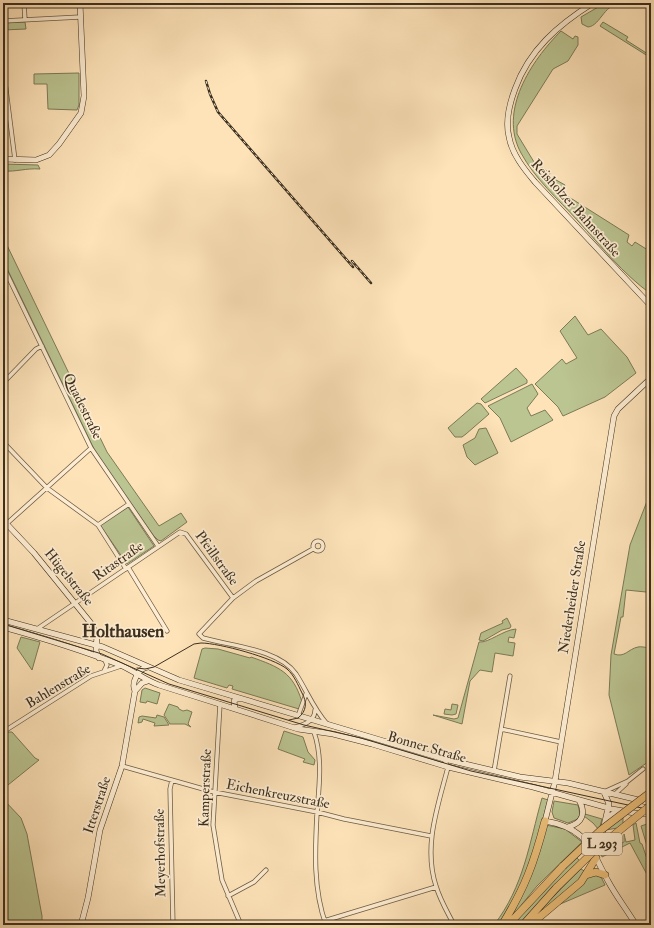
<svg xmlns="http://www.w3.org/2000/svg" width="654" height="928" font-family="'IM FELL Double Pica',serif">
  <rect width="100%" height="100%" fill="#fee3b9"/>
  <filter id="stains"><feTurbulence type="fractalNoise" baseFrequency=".005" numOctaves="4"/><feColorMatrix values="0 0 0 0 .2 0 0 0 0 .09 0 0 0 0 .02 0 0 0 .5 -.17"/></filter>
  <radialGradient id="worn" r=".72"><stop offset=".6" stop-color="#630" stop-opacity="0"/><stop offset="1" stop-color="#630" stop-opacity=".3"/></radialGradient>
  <path fill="#bbc592" stroke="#7c7a58" d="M 605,3 L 627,3 L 630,6 L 629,7 L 624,4 L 623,5 C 605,0 601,26 588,27 L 582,24 L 581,17 Z
    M 25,22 L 26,29 L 3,30 L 3,23 Z
    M 603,22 L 628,37 L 626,40 L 651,56 L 651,58 L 600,26 Z
    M 561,31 L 573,39 L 575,36 L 578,37 L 578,45 L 568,61 L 553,69 L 517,126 L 517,134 L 534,162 L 550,173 L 549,176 L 565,185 L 561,192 L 629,235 L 627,242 L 632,246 L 635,242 L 651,252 L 651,294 C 623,274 601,246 578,221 C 558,199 535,179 521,153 C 498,111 531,61 561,31 Z
    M 79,73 L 79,105 L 77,110 L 48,109 L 47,84 L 34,84 L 34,74 Z
    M 3,164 L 38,165 L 40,169 C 25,168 17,172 3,171 Z
    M 3,237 L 107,452 L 159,526 L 181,513 L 187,522 L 161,541 L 158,540 L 153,535 L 95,451 L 3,260 Z
    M 575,316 L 588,335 L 601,329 L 627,357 L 636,373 L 605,397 L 563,416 L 558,407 L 535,384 L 562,359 L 566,364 L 577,358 L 560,331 Z
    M 516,368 L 527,380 L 527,383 L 485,403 L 481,399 Z
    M 532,384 L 538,394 L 527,408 L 531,416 L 545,410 L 553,420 L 511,442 L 500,418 L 488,406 Z
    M 477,403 L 481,404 L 489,414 L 466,434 L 462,437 L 455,437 L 448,428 Z
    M 486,428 L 498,453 L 475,465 L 467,457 L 463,445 L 475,438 L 479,429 Z
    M 651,491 L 651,596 L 646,592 L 626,590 L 623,617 L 621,617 L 614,654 C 625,658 628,649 638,647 C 641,646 647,648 651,648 L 651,760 L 629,775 L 609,695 L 611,655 L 630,545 Z
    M 128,507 L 154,546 L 127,564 L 100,525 Z
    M 507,618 L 511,626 L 510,628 L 502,630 L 483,641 L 479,640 L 481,633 L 503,623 L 502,621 Z
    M 516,629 L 514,638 L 509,637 L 508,642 L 515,643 L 513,656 L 495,653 L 492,672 L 480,670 L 470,681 L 462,724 L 433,715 L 454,719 L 458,718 L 479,642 C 489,643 503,630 516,629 Z
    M 21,637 L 40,642 L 32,670 L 17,648 Z
    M 205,648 L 218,649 L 250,658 L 251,657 C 279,667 293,672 302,702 L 299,709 L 232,689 L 233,686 L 229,685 L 227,688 L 194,678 L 202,649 Z
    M 145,688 L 160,693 L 157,704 L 147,701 L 146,703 L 140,702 L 142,690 Z
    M 169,704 L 178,707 L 179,709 L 183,711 L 187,710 L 192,712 L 188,724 L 191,727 L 185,724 L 170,724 L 164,715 Z
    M 452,704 L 458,705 L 456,714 L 452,715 L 444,714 L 445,709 L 451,710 Z
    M 157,715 L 164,717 L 169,725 L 154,726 L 155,723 L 143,719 L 142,722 L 138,723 L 139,717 L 142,716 L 156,718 Z
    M 284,731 L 303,737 L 308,752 L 315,760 L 314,765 L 303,762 L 305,759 L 278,749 Z
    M 9,732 L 12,732 L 35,758 L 39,760 L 3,789 L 3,735 Z
    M 542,798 L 548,800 L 534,858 L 500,925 L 494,925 C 524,886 529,844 542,798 Z
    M 3,799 L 21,818 L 27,834 L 42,916 L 42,925 L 3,925 Z
    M 554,801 L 578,805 L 580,814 L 578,819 L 568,823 L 554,818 L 552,812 Z
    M 585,814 L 602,819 L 599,830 L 593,823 L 584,816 Z
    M 623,818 L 623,827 L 606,830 L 606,828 Z
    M 636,823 L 640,843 L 642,844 L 651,871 L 651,882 L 630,843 L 602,857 L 601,853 L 624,842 L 624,834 L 626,842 L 635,840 L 633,825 Z
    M 647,824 L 649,828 L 647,829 L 651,838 L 651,859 L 641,826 Z
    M 546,825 L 565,829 L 582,842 L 537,886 L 513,915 L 533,869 Z
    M 575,856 L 580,861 L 521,925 L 510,925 Z
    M 581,869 L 586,872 L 583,877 L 527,923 Z
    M 595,874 L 601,877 L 605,885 L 558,905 L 535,925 L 587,876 Z"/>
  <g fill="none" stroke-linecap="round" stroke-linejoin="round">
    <g stroke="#6c5c45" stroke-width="5">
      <path id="street" d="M 24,3 L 25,20
        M 3,21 L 80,17
        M 3,66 L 15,160
        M 3,266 L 91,448 L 158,546
        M 3,383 L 36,349 L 42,346
        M 3,442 L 47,488 L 98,525 L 126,569
        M 98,525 L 129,504
        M 3,527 L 91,448
        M313 546a5 5 0 1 1 10 0a5 5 0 1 1-10 0Z
        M 313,549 L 256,581 L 233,598 L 199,634 L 203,638 C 231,646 279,649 296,674 C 307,691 313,708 327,724
        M 128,567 L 167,631
        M 37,629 L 180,532 L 186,534 L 233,598
        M 104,671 L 107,665 L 105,660
        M 220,704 L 213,825 L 222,880 L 241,925
        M 298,716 L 306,694
        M 295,727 C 304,725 315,721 315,710
        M 501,729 L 561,742
        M 3,732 L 91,676 L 121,666
        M 314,732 C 323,758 319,787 317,813 C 315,851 313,889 326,925
        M 444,759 L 448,767 C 438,806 423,846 436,886 C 440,900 448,913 454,925
        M 122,766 L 214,792 L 317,812 L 344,819 L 431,836
        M 494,771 L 510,676
        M 172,780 L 170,789 L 173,925
        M 606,791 L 628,781 L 643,769
        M 615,794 L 626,784
        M 228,896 L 254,882 L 266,870
        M 324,921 L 436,887"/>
    </g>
    <g stroke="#3c2f1e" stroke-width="6">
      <path id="secondary" d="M 593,3 C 558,25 529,50 515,89 C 509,105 505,121 509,137 C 512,154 524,169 535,182 L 651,306
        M 3,159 L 36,160 L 49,155 L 59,144 L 81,113 L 84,96 L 80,3
        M 3,520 L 34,553 L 90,622 L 97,635 L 96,651 L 99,658
        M 3,620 L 103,647 L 179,680 L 444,759 L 520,777 L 568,783 L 651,803
        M 3,627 C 43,638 82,650 120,665 C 134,671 145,680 159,685 L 298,729 L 333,734 L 372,744 L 448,767 L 533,787 L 612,809 L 640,814 L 651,814
        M 135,691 L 142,683 L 148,681
        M 235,709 L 234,701 L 237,699 L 242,699
        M 605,821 L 611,815 L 619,811
        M 568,827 C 583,823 586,813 579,800
        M 599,847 L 609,804 L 604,792
        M 81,925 L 88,898 L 100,830 L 122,766 L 135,691 C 131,683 138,668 148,667
        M 636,925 C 627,910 616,896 608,881 C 590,848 587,828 545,821 L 555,781 L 614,416 L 618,409 L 651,378"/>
    </g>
    <g stroke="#3c2f1e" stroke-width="8">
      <path id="highway" d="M 586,875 L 596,872 L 605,875
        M 502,925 C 525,888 534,863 545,821
        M 508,925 L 563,866
        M 523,925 L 557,887
        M 530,925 L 581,882 L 596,858"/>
    </g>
    <use href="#street" stroke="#feedd2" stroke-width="3.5"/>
    <use href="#secondary" stroke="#feedd2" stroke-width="5"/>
    <use href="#highway" stroke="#efc27c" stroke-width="7"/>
    <path stroke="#3c2f1e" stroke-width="1" d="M 3,624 L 102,654 L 169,684 L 304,725 L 361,738 L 471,771 L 651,810
      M 137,668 L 145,669 L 154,667 L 194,644 L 201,643 C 219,643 274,658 287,669 C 294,675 298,685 302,693 C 307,702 307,711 298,718 L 289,720"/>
    <g stroke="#3c2f1e" stroke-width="2.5">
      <path id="rail" d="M 206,81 L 210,94 L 218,112 L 353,267
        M 352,261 L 371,283"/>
    </g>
    <use href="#rail" stroke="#feedd2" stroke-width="1" stroke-dasharray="3" stroke-linecap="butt"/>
    <g stroke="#3c2f1e" stroke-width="8" stroke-linecap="butt">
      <path id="highway-bridge" d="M 563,866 L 601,830 L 651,792
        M 557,887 L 594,851 L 651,805"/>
    </g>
    <use href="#highway-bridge" stroke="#efc27c" stroke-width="7"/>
  </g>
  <g text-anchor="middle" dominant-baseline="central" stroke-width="3.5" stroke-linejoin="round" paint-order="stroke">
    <rect fill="#feedd2" stroke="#766854" stroke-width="1" x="582" y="833" width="40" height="22" rx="3"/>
    <g font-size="13" font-weight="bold" fill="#3c2f1e">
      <text x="602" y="844">L 293</text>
    </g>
    <g font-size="14" fill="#3c2f1e" stroke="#feedd2">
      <text transform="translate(576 208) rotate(48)">Reisholzer Bahnstraße</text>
      <text transform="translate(83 406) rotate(64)">Quadestraße</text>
      <text transform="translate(217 558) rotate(54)">Pfeillstraße</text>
      <text transform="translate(118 561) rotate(-35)">Ritastraße</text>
      <text transform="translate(69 577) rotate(51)">Hügelstraße</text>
      <text transform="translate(572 597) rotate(-81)">Niederheider Straße</text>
      <text transform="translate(58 686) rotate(-31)">Bahlenstraße</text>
      <text transform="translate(427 747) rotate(16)">Bonner Straße</text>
      <text transform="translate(205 788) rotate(-88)">Kamperstraße</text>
      <text transform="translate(278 794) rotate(11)">Eichenkreuzstraße</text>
      <text transform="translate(97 805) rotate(-72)">Itterstraße</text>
      <text transform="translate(160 853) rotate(-91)">Meyerhofstraße</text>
    </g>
    <g font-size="18" font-weight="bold" fill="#3c2f1e" stroke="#feedd2">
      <text x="123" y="631">Holthausen</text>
    </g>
  </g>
  <rect width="654" height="928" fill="none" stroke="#fee3b9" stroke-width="16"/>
  <rect x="4" y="4" width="646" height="920" fill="none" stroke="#3c2f1e" stroke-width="2"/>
  <rect x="8" y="8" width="638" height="912" fill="none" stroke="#3c2f1e"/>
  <rect width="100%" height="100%" filter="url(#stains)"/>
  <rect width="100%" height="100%" fill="url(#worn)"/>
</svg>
